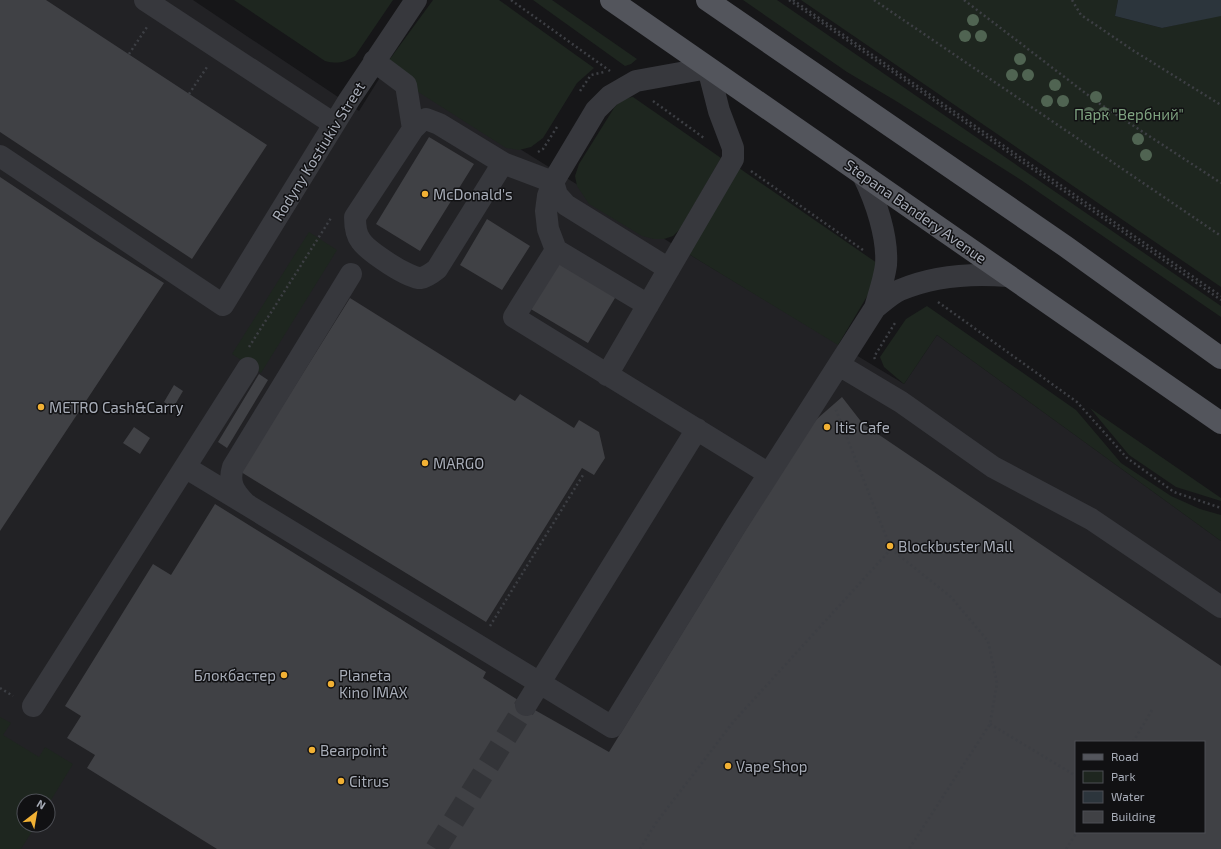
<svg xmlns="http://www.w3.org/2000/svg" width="1221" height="849" font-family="'Exo 2',sans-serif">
  <rect width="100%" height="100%" fill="#161618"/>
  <path fill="#222225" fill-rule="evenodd" d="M 0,0 L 193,0 L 359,111 L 387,66 L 687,253 L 904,384 L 937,335 L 1221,541 L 1221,849 L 0,849 ZM 1076,742 L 1204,742 L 1204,832 L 1076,832 ZM 24,801 L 48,801 L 48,825 L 24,825 Z"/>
  <path fill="#1e261f" d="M 234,0 L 393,0 L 355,56 C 344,63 337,64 325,61 Z
    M 433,0 L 499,0 L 594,68 L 577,83 L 543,138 L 531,147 L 519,150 L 506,148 L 412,88 L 387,63 Z
    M 533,0 L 552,0 L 637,59 L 631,64 L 625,66 Z
    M 743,0 L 777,0 L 1221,306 L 1221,317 L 1021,180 L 896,101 L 847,72 Z
    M 801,0 L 1118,0 L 1115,16 L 1162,28 L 1221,15 L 1221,287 Z
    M 633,97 L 721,158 L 680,229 L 673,236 L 664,239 L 654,239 L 642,236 L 589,204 L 577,186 L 575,176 L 579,164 L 614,108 C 620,101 624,98 633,97 Z
    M 739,168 L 877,263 L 875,283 L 838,345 L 687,253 Z
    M 309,232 L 337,250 L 261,373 L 232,354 Z
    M 927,306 L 1076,410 L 1121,463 L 1171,496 L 1200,509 L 1221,515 L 1221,541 L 937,335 L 904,384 L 884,367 L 880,357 L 906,319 Z
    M 1090,408 L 1221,498 L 1221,501 L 1176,487 L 1129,455 Z
    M 0,717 L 11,723 L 3,735 L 39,757 L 45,747 L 73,764 L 48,805 L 48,801 L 24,801 L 24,825 L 36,825 L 21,849 L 0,849 Z"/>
  <path fill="#2c353c" d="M 1118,0 L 1221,0 L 1221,16 L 1162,28 L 1115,16 Z"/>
  <path fill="#404145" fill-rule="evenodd" d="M 0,0 L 46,0 L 267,145 L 192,259 L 0,132 Z
    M 429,137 L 474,164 L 420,251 L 376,224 Z
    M 0,177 L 95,240 L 164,283 L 0,531 Z
    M 487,219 L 530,246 L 502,290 L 460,265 Z
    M 559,257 L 618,293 L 588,343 L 529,308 Z
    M 350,298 L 515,401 L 520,394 L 574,428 L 579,420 L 599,432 L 605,458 L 594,475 L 582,468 L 486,622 L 241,472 Z
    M 259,374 L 268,380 L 227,448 L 218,442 Z
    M 174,385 L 183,391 L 173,408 L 164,402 Z
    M 842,397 L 863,424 L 1221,666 L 1221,849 L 217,849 L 87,768 L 95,755 L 67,738 L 81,716 L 65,706 L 153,564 L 171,575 L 215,504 L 486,672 L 483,678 L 526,705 L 609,752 L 810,425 ZM 1076,742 L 1204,742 L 1204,832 L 1076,832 Z
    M 134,427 L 150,438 L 140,454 L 123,443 Z"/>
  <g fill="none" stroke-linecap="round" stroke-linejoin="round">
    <path stroke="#333438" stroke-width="22" stroke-dasharray="22 11" stroke-linecap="butt" d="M 436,849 L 526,705"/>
    <path stroke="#3d3f44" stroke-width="2.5" stroke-dasharray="2 3" stroke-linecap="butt" d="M 511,0 L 610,71
      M 789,0 L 1221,300
      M 793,0 L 1221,296
      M 874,0 L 1221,236
      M 964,0 L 1097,102 L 1221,183
      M 1072,0 L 1081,15 L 1134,51 L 1221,105
      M 129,54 L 147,27
      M 580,91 L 591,75 L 604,72
      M 189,94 L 207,67
      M 653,101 L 704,138
      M 538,152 L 543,149 L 557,127
      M 751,171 L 863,250
      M 938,302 L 1077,402 L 1127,458 L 1174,492 L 1221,508
      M 249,347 L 331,218
      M 875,359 L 874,357 L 895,323
      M 891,549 L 951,597 L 988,641 L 997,683 L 990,724 L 909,849
      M 490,626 L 583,475
      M 0,688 L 13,696
      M 990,724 L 1076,776
      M 1133,742 L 1152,710
      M 640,849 L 656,823 L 734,721 L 891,549 L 836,410
      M 1066,849 L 1077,832"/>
    <path stroke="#37383d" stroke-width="22" d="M 145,0 L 334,124
      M 374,61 L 406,85 L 413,129 L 355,217 C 355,225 356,235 361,241 C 368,251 409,279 421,278 C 427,277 432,273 437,269 L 503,163
      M 413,129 L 420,122 L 426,119 L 439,124 L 503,163 L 553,182 L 548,196 L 546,211 L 548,229 L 556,250 L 648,305
      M 0,156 L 223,305 L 349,100 L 416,0
      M 556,250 L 514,317 L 769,474
      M 875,308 C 883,302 891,294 900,290 C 935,275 971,273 1008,276
      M 839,365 L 901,402 L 993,467 L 1091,519 L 1221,607
      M 607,375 L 733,159 L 733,148 L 719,111 L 708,68 L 636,81 L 610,96 L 596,110 L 553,182 L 557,195 L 566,205 L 669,269
      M 185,467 L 612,727 L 735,527 L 875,308 C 879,294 884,280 886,265 C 888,237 876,201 863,175
      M 245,503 C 234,492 228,483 233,467 L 351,274
      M 526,705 L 697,429
      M 33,706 L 248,368"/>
    <path stroke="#53555c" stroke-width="22" d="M 611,0 L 1221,423
      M 707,0 L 1065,246 L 1221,358"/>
  </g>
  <g fill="#506452">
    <circle cx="973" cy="20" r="6"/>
    <circle cx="965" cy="36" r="6"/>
    <circle cx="981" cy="36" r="6"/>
    <circle cx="1020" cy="59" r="6"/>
    <circle cx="1012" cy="75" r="6"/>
    <circle cx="1028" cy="75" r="6"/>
    <circle cx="1055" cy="85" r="6"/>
    <circle cx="1096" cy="97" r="6"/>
    <circle cx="1047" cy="101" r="6"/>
    <circle cx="1063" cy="101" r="6"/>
    <circle cx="1089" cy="113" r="6"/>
    <circle cx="1104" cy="113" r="6"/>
    <circle cx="1138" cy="139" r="6"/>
    <circle cx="1146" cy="155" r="6"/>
  </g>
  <g fill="#f2b134" stroke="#111113" stroke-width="1.5">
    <circle cx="425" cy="194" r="4"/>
    <circle cx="41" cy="407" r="4"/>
    <circle cx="827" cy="427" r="4"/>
    <circle cx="425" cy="463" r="4"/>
    <circle cx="890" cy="546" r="4"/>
    <circle cx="284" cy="675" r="4"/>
    <circle cx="331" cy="684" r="4"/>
    <circle cx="312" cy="750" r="4"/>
    <circle cx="728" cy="766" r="4"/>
    <circle cx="341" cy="781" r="4"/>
  </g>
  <g text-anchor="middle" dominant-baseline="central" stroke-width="3" stroke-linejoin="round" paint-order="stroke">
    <g font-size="15" fill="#7fa381" stroke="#111113">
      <text x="1129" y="114">Парк "Вербний"</text>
    </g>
    <g font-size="15" fill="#a8adb8" stroke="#111113">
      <text transform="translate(318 151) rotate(-58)">Rodyny Kostiukiv Street</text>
      <text transform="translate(916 211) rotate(35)">Stepana Bandery Avenue</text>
    </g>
    <g font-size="15" fill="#a8adb8" stroke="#111113" text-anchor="start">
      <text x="433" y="194">McDonald's</text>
      <text x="49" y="407">METRO Cash&amp;Carry</text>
      <text x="835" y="427">Itis Cafe</text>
      <text x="433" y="463">MARGO</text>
      <text x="898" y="546">Blockbuster Mall</text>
      <text x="276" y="675" text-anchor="end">Блокбастер</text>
      <text x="339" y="675">Planeta<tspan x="339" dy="17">Kino IMAX</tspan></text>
      <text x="320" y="750">Bearpoint</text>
      <text x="736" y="766">Vape Shop</text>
      <text x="349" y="781">Citrus</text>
    </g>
  </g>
  <rect x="1075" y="741" width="130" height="92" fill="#111113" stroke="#4d4f55"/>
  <rect x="1083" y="754" width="20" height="6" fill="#53555c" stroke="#4d4f55"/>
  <text x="1111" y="761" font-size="12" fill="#a8adb8">Road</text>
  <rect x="1083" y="771" width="20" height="12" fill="#1e261f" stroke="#4d4f55"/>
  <text x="1111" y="781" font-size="12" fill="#a8adb8">Park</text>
  <rect x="1083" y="791" width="20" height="12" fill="#2c353c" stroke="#4d4f55"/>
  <text x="1111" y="801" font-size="12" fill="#a8adb8">Water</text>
  <rect x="1083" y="811" width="20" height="12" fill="#404145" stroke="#4d4f55"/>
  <text x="1111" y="821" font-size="12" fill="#a8adb8">Building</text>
  <g transform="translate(36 813) rotate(31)"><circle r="19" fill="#111113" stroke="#4d4f55"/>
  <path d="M0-3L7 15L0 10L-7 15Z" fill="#f2b134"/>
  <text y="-6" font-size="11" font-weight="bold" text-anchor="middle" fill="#a8adb8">N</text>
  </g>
</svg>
